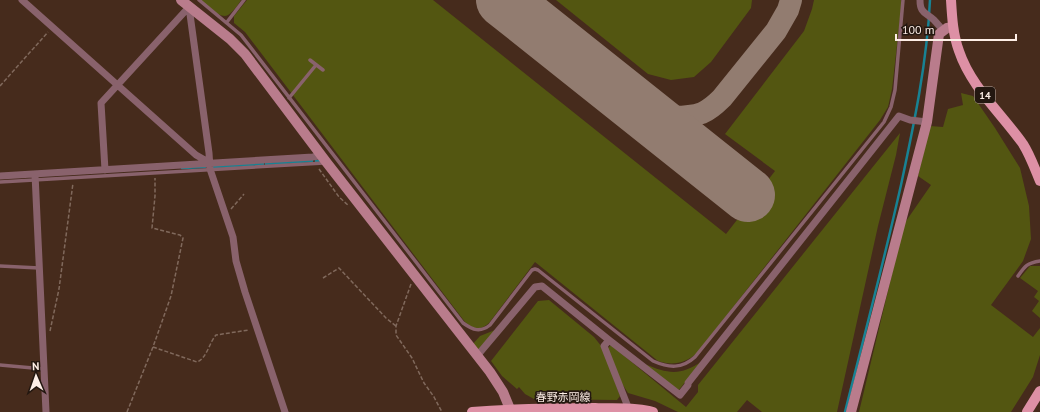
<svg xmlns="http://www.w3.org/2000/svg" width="1040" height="412" font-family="'PT Sans','Noto Sans JP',sans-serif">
  <rect width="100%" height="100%" fill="#462b1c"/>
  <path fill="#535611" d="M 201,0 L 241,0 C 238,5 233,12 228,15 C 221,20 207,5 201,0 Z
    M 247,0 L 433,0 L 726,234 L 775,171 L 725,134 L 804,31 L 812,9 L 814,0 L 901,0 L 901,10 L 892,89 L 888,107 L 880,120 L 697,353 C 686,363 672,366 658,361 L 535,262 L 489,323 C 480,331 473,329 465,322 L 245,32 L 234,23 L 234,16 Z
    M 556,0 L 752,0 L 751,8 L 711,62 L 694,77 L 671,80 L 648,74 Z
    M 961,93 L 973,96 L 995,128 L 1020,168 L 1029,206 L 1031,239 L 1023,261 L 991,305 L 1033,337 L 1040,328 L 1040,355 L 1033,377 L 1011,412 L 859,412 L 904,224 L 931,185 L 918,176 L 930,126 L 943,127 L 948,109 L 963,105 Z
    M 900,133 L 896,155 L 878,226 L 837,412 L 762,412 L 747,400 L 737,412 L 678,412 L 655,401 L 628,393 L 621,382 L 607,349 L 611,345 L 686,407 L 698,392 L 698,385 Z
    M 1030,266 L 1040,266 L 1040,318 L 1032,311 L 1039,301 L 1034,297 L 1038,291 L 1020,278 Z
    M 549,300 L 594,337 L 602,347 L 620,396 L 617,400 L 534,399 L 525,394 L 519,387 L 517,389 L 502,376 L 491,361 L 538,301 Z
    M 495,330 L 479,349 L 475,349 L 472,345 L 480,336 Z
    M 702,361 L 678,391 L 645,364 C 668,374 681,376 702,361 Z"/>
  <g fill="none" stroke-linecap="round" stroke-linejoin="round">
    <path stroke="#188293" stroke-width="2.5" d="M 316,161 L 321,161
      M 266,164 L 312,161
      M 214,167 L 263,164
      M 182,168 L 205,167
      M 845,412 C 864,337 884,261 901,185 C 914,124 927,63 930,0"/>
    <path stroke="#927c70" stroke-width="22" d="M 634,104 C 636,106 638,109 640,110 C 652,119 688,118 702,113 C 709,110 716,104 722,98 L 776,31 L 788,10 L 791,0"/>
    <path stroke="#927c70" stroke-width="54" d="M 503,0 L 748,195"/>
    <path stroke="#80695c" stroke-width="1.5" stroke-dasharray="4 2" stroke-linecap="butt" d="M 0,86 L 48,32
      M 319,169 L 339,197 L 349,206
      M 231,209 L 244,194
      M 323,278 L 339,268 L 386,318 L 396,326
      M 411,284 L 396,326 L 396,335 L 412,358 L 424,383 L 434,397 L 442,412
      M 50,331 L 59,289 L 73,183
      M 153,347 L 197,362 C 207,358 209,343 216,335 L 249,330
      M 127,412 L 153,347 L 171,296 L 183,238 L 180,235 L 152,228 L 155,196 L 155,178"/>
    <path stroke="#89626c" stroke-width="3.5" d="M 199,0 L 241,35 L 463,323 C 473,330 480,333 490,325 L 532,270 L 535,269 L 538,270 L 653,361 C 669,368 682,369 695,357 L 884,122 L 891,107 L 895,90 L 903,0
      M 227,22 L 244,0
      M 310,60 L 323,70
      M 289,98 L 316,65
      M 0,182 L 324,163
      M 0,266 L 39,268
      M 1018,276 C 1025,266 1027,263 1040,261
      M 0,365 L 44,369"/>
    <path stroke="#89626c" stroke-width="7" d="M 22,0 L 196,155 L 210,163
      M 920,0 C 920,14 926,12 934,20 C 937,23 940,27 943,30
      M 189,7 L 209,153 L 210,169 L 233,237 L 236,261 L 245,292 L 285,412
      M 105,170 L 101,103 L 189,7
      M 35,174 L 46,412
      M 0,176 L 313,157 L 318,156 L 321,154
      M 609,340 L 604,346 L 630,412
      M 477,356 L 535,287 L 542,286 L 609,340 L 680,395 L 688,385 L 688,383 L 899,116 L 910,120 L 927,122"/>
    <path stroke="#b97c8c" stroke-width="10" d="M 181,0 L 230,39 L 245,54 L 327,163 L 490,372 L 503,392 L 510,409
      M 851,412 L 927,122 L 939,34 L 947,28 L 953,27"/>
    <path stroke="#dd90a5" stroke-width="10" d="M 951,0 C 952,17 953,35 959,51 C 971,87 1002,114 1023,144 C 1030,155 1035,169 1040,181
      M 472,412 C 513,409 554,408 595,408 C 614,409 635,407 653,412
      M 1027,412 L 1040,391"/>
  </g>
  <g text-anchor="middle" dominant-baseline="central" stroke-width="3.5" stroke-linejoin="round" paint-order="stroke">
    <rect fill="#231710" stroke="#bcaea6" stroke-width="1" x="975" y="87" width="20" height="16" rx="3"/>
    <g font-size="10" font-weight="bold" fill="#fdeee6">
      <text x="985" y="95">14</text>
    </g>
    <g font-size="11" fill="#fdeee6" stroke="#231710">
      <text x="563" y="397">春野赤岡線</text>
    </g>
  </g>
  <g transform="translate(36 376) rotate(358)" stroke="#231710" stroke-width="3" paint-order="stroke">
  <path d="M0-3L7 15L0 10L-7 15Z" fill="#fdeee6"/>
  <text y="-6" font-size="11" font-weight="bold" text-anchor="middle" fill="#fdeee6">N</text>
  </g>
  <path d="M896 34v6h120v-6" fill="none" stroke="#fdeee6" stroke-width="2"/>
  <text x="902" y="34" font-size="12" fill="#fdeee6" stroke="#231710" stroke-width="3" paint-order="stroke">100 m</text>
</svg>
